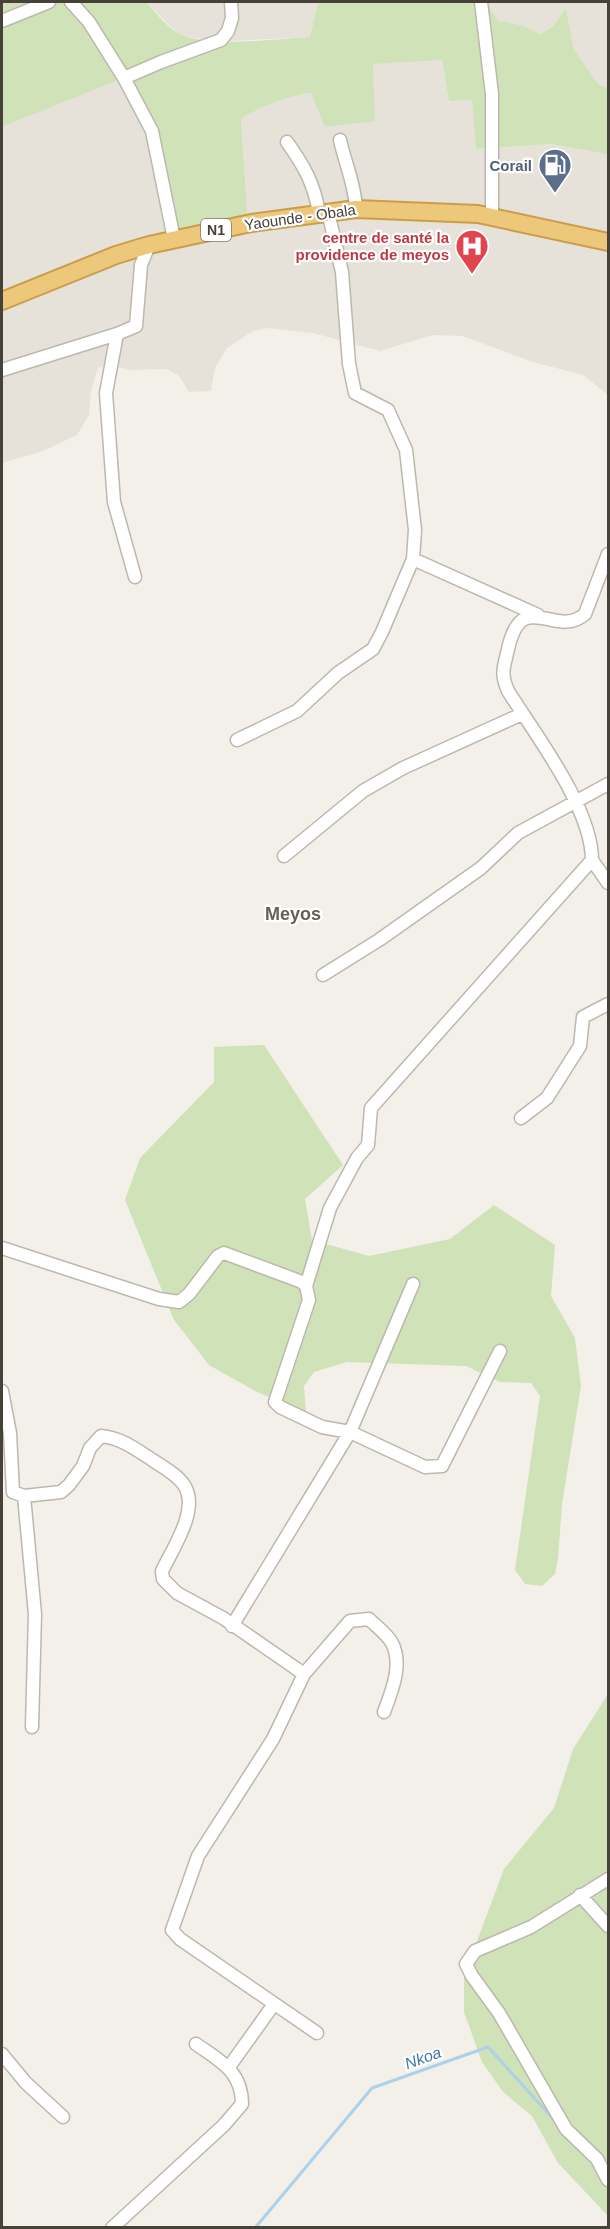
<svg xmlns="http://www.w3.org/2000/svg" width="610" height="2229" font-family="Helvetica,sans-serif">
  <rect width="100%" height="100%" fill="#f3f0ea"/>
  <path fill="#e6e2d9" d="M 146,2 L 318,2 L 310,37 L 231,41 L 204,40 L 183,36 L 174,30 Z
    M 489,2 L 608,2 L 608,88 L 598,84 L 574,50 L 566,8 L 553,26 L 541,34 L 521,25 L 499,21 L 491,11 Z
    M 442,59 L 449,101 L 472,100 L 476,149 L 551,144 L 604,154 L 608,152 L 608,395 L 583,375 L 533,362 L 463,336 L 433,335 L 380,351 L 313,333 L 268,328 L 253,331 L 227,348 L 215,368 L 211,391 L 189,392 L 179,376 L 167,369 L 131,370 L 109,365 L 98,368 L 91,391 L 89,415 L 77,435 L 43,451 L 2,463 L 2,127 L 121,78 L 248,226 L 241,118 L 274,101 L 296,95 L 311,93 L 374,121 L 373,64 Z"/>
  <path fill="#cfe2b8" d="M 2,2 L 146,2 C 156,13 169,30 184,36 C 217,47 275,39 310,37 L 318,2 L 489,2 L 491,11 L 499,21 L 521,25 L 541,34 L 553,26 L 566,8 L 574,50 L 598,84 L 608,88 L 608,152 L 605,154 L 551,144 L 476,149 L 472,100 L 449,101 L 442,60 L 373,64 L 375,121 L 325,127 L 311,93 C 285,96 264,106 241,118 L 248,226 L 178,238 L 152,131 L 121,79 L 2,127 Z
    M 264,1045 L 343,1165 L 305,1199 L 312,1240 L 369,1256 L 450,1239 L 494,1205 L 555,1245 L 551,1296 L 575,1338 L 581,1386 L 562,1504 L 558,1559 L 555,1574 L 542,1586 L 525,1584 L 515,1570 L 540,1396 L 531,1383 L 500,1382 L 466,1366 L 347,1362 L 314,1372 L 304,1386 L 306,1413 L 255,1391 L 209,1365 L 174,1320 L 125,1200 L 140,1158 L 214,1082 L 214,1047 Z
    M 608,1694 L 608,2216 L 558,2163 L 532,2116 L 503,2092 L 482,2062 L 464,2012 L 464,1976 L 504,1869 L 554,1808 L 573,1749 Z"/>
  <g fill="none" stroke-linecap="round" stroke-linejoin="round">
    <path stroke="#aed0e8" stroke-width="3" d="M 255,2228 L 372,2088 L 488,2047 L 556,2122"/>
    <g stroke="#bdb8ad" stroke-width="15">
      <path id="minor" d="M 71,2 L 89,22 L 124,78 L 152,131 L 174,239
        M 481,2 L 492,94 L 492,216
        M 2,21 L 49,2
        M 124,78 L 161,62 L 221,40 L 228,31 L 232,18 L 231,2
        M 340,140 C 345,163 355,184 356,209
        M 287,142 C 304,166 314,183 319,213
        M 2,370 L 117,334
        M 413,559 L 538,615
        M 135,577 L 114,502 L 106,393 L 117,334 L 136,326 L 141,265 L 149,245
        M 237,740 L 297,711 L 338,673 L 373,649 L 382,632 L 413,559 L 415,530 L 406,450 L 388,410 L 355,393 L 349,364 L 342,272 L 328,212
        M 284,856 L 363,791 L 403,768 L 522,714
        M 592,860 L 608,883
        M 323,975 L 379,940 L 481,868 L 518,833 L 608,784
        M 521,1118 L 547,1098 L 580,1046 L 583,1017 L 608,1004
        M 2,1248 L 159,1299 L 179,1302 L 189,1294 L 218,1256 L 224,1253 L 302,1282 L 306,1286 L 309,1300 L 275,1402 L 280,1407 L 322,1427 L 350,1432 L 425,1467 L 442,1466 L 500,1351
        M 306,1286 L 330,1208 L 357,1158 L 368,1145 L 371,1108 L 592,860 C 592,808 535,734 508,691 C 500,672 504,668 508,649 C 522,586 556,640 585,614 L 608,554
        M 2,1391 L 10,1433 L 13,1492 L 24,1496 L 61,1492 L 69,1485 L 83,1466 L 90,1448 L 101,1436 C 121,1438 134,1448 151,1459 C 161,1466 177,1474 184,1485 C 200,1509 173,1548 162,1571 L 163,1579 L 177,1593 L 223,1618 L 304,1674
        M 24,1496 L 35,1614 L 32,1727
        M 232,1626 L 350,1432 L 413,1284
        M 608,1879 L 531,1927 L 475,1951 L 466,1964 L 472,1976 L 499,2013 L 566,2129 L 597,2159 L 608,2180
        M 580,1895 L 608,1926
        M 317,2033 L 180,1939 L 172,1930 L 198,1856 L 273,1739 L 304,1674 L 350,1621 L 369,1619 C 376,1626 387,1634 392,1643 C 403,1664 392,1691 384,1712
        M 2,2054 L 26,2083 L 63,2117
        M 229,2067 L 274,2004
        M 112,2228 L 224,2125 L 242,2104 C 242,2071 220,2061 196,2044"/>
    </g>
    <g stroke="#cb9d4b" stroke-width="20">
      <path id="highway" d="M 2,301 L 116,255 L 149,245 L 251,223 L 356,209 L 478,214 L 608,242"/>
    </g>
    <use href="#minor" stroke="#fff" stroke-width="12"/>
    <use href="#highway" stroke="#edc87b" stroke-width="16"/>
  </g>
  <defs>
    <g id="fuel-pin" transform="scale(1.725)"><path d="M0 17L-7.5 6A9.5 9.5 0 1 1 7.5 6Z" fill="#5c6f8a" stroke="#fff"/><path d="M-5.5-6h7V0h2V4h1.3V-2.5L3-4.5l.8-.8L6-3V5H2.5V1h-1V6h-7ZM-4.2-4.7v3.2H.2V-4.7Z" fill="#fff"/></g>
    <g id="hospital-pin" transform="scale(1.725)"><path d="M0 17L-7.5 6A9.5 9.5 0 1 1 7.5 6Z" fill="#e0444e" stroke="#fff"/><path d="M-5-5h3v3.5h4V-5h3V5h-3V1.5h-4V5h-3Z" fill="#fff"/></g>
  </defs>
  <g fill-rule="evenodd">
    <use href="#fuel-pin" x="555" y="165"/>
    <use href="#hospital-pin" x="472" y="246"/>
  </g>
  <g text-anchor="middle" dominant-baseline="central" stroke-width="4.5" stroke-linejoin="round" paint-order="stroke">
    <rect fill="#fff" stroke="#7e7a74" stroke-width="1.5" x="201" y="219" width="30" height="22" rx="4.5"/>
    <g font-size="14" font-weight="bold" fill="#464139">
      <text x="216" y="230">N1</text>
    </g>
    <g font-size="15" font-weight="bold" fill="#4e5e75" stroke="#fff" text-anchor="end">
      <text x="532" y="165">Corail</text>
    </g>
    <g font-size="15" fill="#464139" stroke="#fff">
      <text transform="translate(300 217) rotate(-8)">Yaounde - Obala</text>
    </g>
    <g font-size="15" font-weight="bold" fill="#be3a42" stroke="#fff" text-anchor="end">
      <text x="449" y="237">centre de santé la<tspan x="449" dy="17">providence de meyos</tspan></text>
    </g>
    <g font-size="16" font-style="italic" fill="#3e79a6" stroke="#fff">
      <text transform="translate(423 2058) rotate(-20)">Nkoa</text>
    </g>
    <g font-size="18" font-weight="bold" fill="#675f51" stroke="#fff">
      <text x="293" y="914">Meyos</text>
    </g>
  </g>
  <rect width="610" height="2229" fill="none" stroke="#464139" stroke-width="6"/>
</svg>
